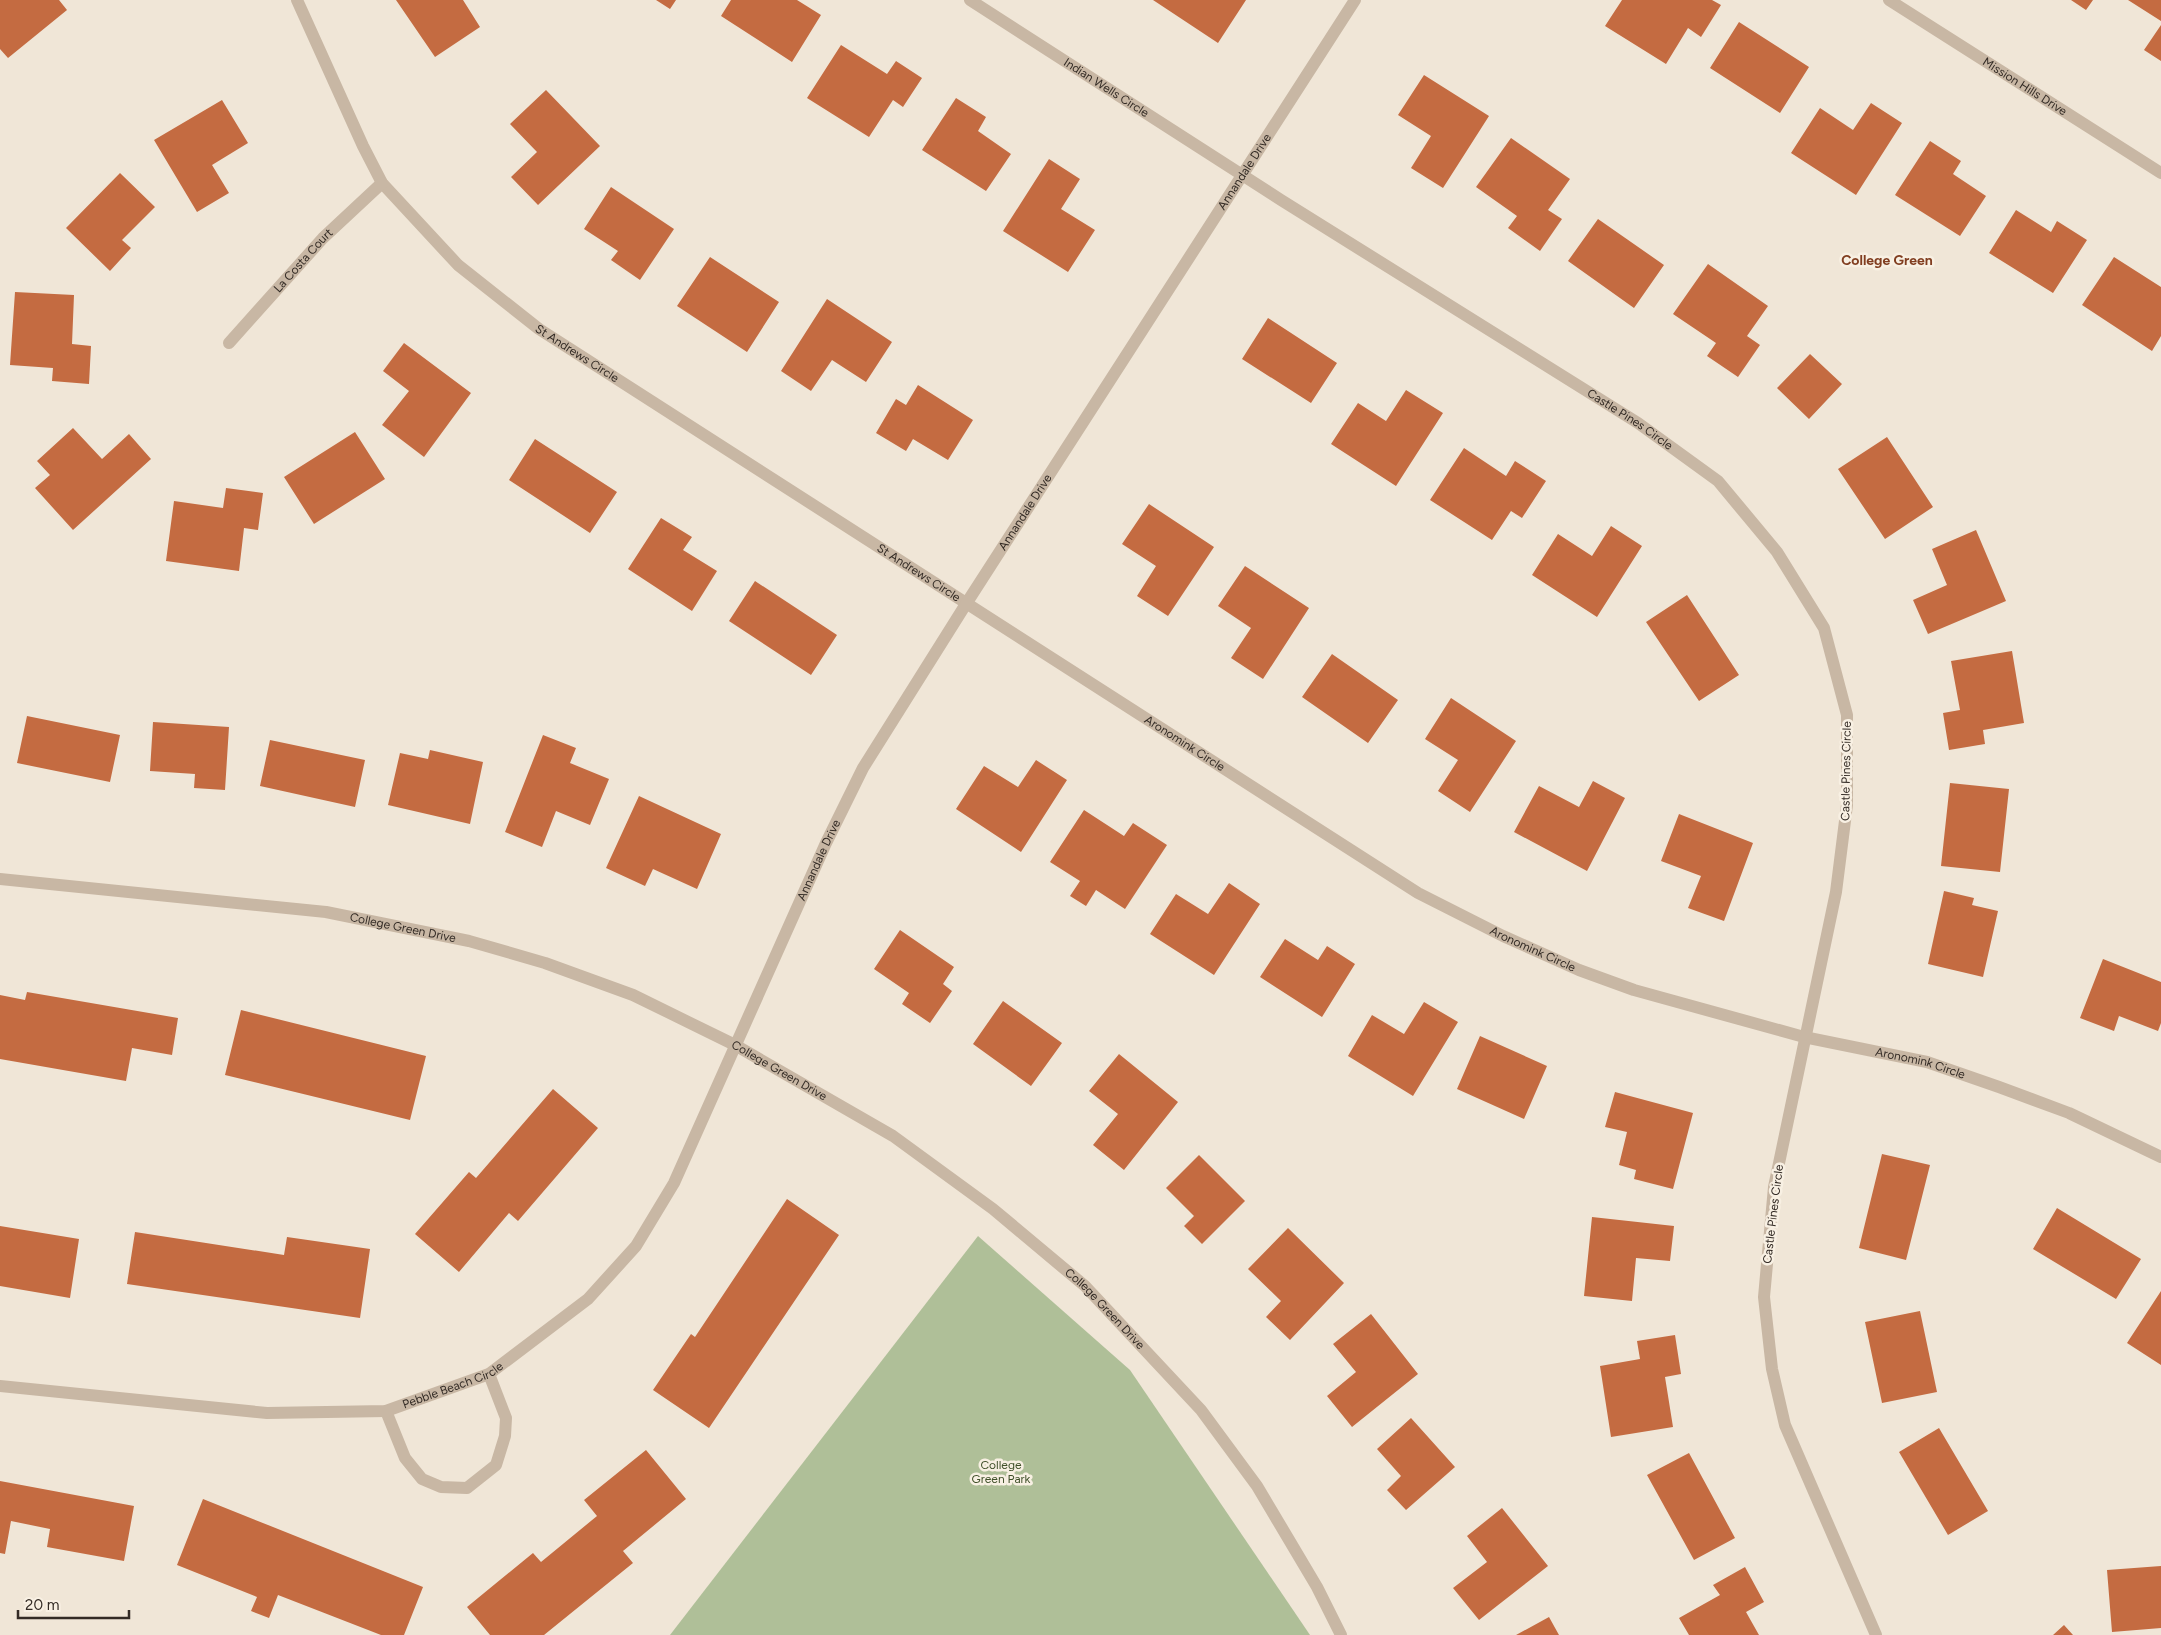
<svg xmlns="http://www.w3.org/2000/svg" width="2161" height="1635" font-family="Figtree,sans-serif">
  <rect width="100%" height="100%" fill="#f0e6d7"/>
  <path fill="#afbf98" d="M 978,1236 L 1130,1370 L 1310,1635 L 670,1635 Z"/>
  <path fill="#c46b41" d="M 0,0 L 59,0 L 67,10 L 8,58 L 0,49 Z
    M 396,0 L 463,0 L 480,27 L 435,57 Z
    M 656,0 L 676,0 L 670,9 Z
    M 731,0 L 797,0 L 821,15 L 792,62 L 721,16 Z
    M 1153,0 L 1246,0 L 1218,43 Z
    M 1622,0 L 1712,0 L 1721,5 L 1701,37 L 1688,28 L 1666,64 L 1605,26 Z
    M 2071,0 L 2093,0 L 2086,10 Z
    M 2128,0 L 2161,0 L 2161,21 Z
    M 1739,22 L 1809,67 L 1780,113 L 1710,68 Z
    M 2161,25 L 2161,61 L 2144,50 Z
    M 841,45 L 887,74 L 896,61 L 922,78 L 903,107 L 893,100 L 869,137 L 807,98 Z
    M 1424,75 L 1489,116 L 1443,188 L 1411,168 L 1431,136 L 1398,115 Z
    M 546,90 L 600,146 L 538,205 L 511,177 L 537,152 L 510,124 Z
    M 956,98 L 986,117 L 978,131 L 1011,154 L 986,191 L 922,150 Z
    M 222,100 L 248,143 L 212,165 L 229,193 L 197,212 L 154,140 Z
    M 1871,103 L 1902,123 L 1856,195 L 1791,153 L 1820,108 L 1853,130 Z
    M 1511,138 L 1570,179 L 1548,210 L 1562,219 L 1540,251 L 1508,228 L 1517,216 L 1476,187 Z
    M 1930,141 L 1961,161 L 1953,174 L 1986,196 L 1960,236 L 1895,195 Z
    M 1049,159 L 1080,179 L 1061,209 L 1095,230 L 1068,272 L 1003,231 Z
    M 120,173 L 155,207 L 122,240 L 131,248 L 110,271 L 66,228 Z
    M 611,187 L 674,229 L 640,280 L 611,260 L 618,251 L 584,229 Z
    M 2016,210 L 2051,232 L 2057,221 L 2087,240 L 2053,293 L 1989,253 Z
    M 1598,219 L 1664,265 L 1634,308 L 1568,261 Z
    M 710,257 L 779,302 L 747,352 L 677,306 Z
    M 2114,257 L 2161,287 L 2161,336 L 2152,351 L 2082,305 Z
    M 1708,264 L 1768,306 L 1747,336 L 1760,345 L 1738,377 L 1707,356 L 1716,343 L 1673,314 Z
    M 15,292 L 74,295 L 72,344 L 91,346 L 89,384 L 52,381 L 53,368 L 10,365 Z
    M 827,299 L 892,342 L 866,382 L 832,360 L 811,391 L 781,371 Z
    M 1268,318 L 1337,363 L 1311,403 L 1242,359 Z
    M 404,343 L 471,393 L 424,457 L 382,425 L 409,391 L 383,371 Z
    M 1810,354 L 1842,384 L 1809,419 L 1777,388 Z
    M 918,385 L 973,420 L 948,460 L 913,439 L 906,451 L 876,433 L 896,399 L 906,405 Z
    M 1406,390 L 1443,413 L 1396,486 L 1331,444 L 1358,403 L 1386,421 Z
    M 73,428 L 102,459 L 129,434 L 151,459 L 73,530 L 35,488 L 50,475 L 37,461 Z
    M 355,432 L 385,479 L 314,524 L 284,477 Z
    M 1887,437 L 1933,507 L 1885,539 L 1838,469 Z
    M 535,439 L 617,492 L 590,533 L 509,480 Z
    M 1464,448 L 1506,476 L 1515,461 L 1546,481 L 1522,518 L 1511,511 L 1492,540 L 1430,500 Z
    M 226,488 L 263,493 L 258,530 L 244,528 L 239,571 L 166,561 L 174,501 L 223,508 Z
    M 1149,504 L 1214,547 L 1168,616 L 1137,596 L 1156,566 L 1122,544 Z
    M 661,518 L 692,537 L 683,550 L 717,571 L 692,611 L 628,569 Z
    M 1611,526 L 1642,546 L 1597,617 L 1532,575 L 1558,534 L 1592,556 Z
    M 1976,530 L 2006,601 L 1928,634 L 1913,600 L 1947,585 L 1932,549 Z
    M 1245,566 L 1309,608 L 1263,679 L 1231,658 L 1251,628 L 1218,606 Z
    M 755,581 L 837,635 L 811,675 L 729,621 Z
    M 1687,595 L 1739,675 L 1699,701 L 1646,622 Z
    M 2012,651 L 2024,723 L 1983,730 L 1985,744 L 1949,750 L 1943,713 L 1960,710 L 1951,661 Z
    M 1332,654 L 1398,700 L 1368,743 L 1302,697 Z
    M 1451,698 L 1516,741 L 1470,812 L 1438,791 L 1458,760 L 1425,739 Z
    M 27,716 L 120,735 L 110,782 L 17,763 Z
    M 153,722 L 229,727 L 225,790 L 194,788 L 195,774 L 150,771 Z
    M 543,735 L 576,748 L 570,763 L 609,779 L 590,825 L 556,811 L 542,847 L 505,832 Z
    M 270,740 L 365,760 L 355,807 L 260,786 Z
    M 430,750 L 483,762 L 470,824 L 388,805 L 400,753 L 428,759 Z
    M 1036,760 L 1067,780 L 1021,852 L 956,809 L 984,766 L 1018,787 Z
    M 1593,781 L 1625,798 L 1587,871 L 1514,832 L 1539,786 L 1579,807 Z
    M 1950,783 L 2009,789 L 2000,872 L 1941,866 Z
    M 639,796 L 721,834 L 697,889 L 653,869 L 645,886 L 606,868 Z
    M 1084,810 L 1124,836 L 1133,823 L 1167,845 L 1125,909 L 1096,890 L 1086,906 L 1070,896 L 1080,881 L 1050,862 Z
    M 1679,814 L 1753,843 L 1724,921 L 1688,908 L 1701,876 L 1661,861 Z
    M 1229,883 L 1260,904 L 1214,975 L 1150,934 L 1176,894 L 1208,914 Z
    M 1944,891 L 1974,898 L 1972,905 L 1998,911 L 1983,977 L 1928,964 Z
    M 900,930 L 954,967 L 943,984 L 952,991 L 930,1023 L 902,1004 L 909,993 L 874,969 Z
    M 1285,939 L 1318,960 L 1327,946 L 1355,964 L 1322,1017 L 1260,977 Z
    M 2103,959 L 2161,982 L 2161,1023 L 2158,1031 L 2119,1016 L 2114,1031 L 2080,1018 Z
    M 27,992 L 178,1018 L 172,1055 L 132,1048 L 126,1081 L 0,1059 L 0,995 L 25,1000 Z
    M 1003,1001 L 1062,1043 L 1031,1086 L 973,1044 Z
    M 1424,1002 L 1458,1022 L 1413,1096 L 1348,1056 L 1372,1015 L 1404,1034 Z
    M 241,1010 L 426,1056 L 410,1120 L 225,1075 Z
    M 1480,1036 L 1547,1066 L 1524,1119 L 1457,1089 Z
    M 1119,1054 L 1178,1102 L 1124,1170 L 1093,1145 L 1118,1114 L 1089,1091 Z
    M 553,1089 L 598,1128 L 518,1221 L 509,1213 L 459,1272 L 415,1234 L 469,1172 L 476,1178 Z
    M 1615,1092 L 1693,1113 L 1673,1189 L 1634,1179 L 1636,1170 L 1619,1165 L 1627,1132 L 1605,1127 Z
    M 1882,1154 L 1930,1165 L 1906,1260 L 1859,1248 Z
    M 1199,1155 L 1245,1201 L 1202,1244 L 1184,1226 L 1194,1216 L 1166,1188 Z
    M 787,1199 L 839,1235 L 709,1428 L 653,1390 L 691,1334 L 695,1337 Z
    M 2057,1208 L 2141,1259 L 2116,1299 L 2033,1249 Z
    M 1592,1217 L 1674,1226 L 1670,1261 L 1636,1258 L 1632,1301 L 1584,1296 Z
    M 0,1226 L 79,1239 L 70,1298 L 0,1286 Z
    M 1288,1228 L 1344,1283 L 1290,1340 L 1266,1317 L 1281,1301 L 1248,1269 Z
    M 135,1232 L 284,1255 L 287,1237 L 370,1249 L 360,1318 L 127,1284 Z
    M 2161,1291 L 2161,1365 L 2127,1343 Z
    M 1920,1311 L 1937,1392 L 1882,1403 L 1865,1322 Z
    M 1371,1314 L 1418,1374 L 1352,1427 L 1327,1396 L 1356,1372 L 1333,1344 Z
    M 1675,1335 L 1681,1374 L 1665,1377 L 1673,1427 L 1611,1437 L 1600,1366 L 1640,1359 L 1637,1341 Z
    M 1411,1418 L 1455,1467 L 1406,1510 L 1387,1490 L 1401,1476 L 1377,1449 Z
    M 1939,1428 L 1988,1511 L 1948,1535 L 1899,1452 Z
    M 646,1450 L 686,1499 L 623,1551 L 633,1563 L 544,1635 L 490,1635 L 467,1607 L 533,1553 L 541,1562 L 597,1516 L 584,1500 Z
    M 1689,1453 L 1735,1538 L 1694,1560 L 1647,1475 Z
    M 0,1481 L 134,1506 L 124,1561 L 47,1547 L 50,1529 L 11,1521 L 5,1554 L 0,1553 Z
    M 203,1499 L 423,1587 L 404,1635 L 381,1635 L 278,1595 L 269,1618 L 251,1611 L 257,1597 L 177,1565 Z
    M 1502,1508 L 1548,1566 L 1479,1620 L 1453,1588 L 1487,1562 L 1467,1536 Z
    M 2161,1566 L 2161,1628 L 2112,1632 L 2107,1570 Z
    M 1745,1567 L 1764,1602 L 1746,1612 L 1759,1635 L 1689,1635 L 1679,1618 L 1720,1595 L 1713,1585 Z
    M 1549,1617 L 1559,1635 L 1516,1635 Z
    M 2064,1625 L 2073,1635 L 2053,1635 Z"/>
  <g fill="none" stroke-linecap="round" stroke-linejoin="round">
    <path stroke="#c8b7a4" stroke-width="12" d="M 386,1411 L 405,1458 L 422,1479 L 441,1487 L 467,1488 L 496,1465 L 505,1436 L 506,1418 L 489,1374"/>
    <g stroke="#c8b7a4" stroke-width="12">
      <path id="s1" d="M 297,0 L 363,146 L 382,183 L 458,265 L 539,329 L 1418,893 L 1503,936 L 1579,970 L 1634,990 L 1804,1037 L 1927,1062 L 1999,1087 L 2069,1113 L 2161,1157"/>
      <path id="s2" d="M 970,0 L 1281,200 L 1638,423 L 1718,481 L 1777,552 L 1824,628 L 1847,715 L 1847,805 L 1836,892 L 1774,1187 L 1764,1297 L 1772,1369 L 1785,1425 L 1876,1635"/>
      <path id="s3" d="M 1889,0 L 2161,173"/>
      <path id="s4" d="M 229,343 L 323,238 L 382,183"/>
      <path id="s5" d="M 0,879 L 326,912 L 469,941 L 545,963 L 633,995 L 735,1045 L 893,1136 L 993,1209 L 1085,1286 L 1201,1410 L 1257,1486 L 1317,1587 L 1341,1635"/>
      <path id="s6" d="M 0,1386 L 267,1413 L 386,1411 L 489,1374 L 588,1299 L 636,1246 L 674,1183 L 826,843 L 863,768 L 966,604 L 1355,0"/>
    </g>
  </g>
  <g text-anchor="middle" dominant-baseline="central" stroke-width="5" stroke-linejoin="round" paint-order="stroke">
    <g font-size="12" fill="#332b25" stroke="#f8f0e3">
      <text stroke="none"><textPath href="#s3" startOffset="161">Mission Hills Drive</textPath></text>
      <text stroke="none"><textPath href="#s2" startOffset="162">Indian Wells Circle</textPath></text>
      <text stroke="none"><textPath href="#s6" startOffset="1930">Annandale Drive</textPath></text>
      <text stroke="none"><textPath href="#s4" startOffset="111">La Costa Court</textPath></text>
      <text stroke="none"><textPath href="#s1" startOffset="462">St Andrews Circle</textPath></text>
      <text stroke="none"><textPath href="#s2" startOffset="782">Castle Pines Circle</textPath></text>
      <text stroke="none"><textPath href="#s6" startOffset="1525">Annandale Drive</textPath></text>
      <text stroke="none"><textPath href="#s1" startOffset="868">St Andrews Circle</textPath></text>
      <text stroke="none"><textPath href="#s1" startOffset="1184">Aronomink Circle</textPath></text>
      <text transform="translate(1846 771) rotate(-89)">Castle Pines Circle</text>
      <text stroke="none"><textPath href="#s6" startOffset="1120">Annandale Drive</textPath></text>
      <text stroke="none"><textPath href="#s5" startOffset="406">College Green Drive</textPath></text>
      <text stroke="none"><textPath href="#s1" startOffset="1589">Aronomink Circle</textPath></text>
      <text stroke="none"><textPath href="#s1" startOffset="1994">Aronomink Circle</textPath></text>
      <text stroke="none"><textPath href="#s5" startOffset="811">College Green Drive</textPath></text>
      <text transform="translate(1773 1214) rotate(-83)">Castle Pines Circle</text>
      <text stroke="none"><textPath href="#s5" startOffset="1216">College Green Drive</textPath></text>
      <text stroke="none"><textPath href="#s6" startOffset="459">Pebble Beach Circle</textPath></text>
    </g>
    <g font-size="12" fill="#40512a" stroke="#f8f0e3">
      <text x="1001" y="1465">College<tspan x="1001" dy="14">Green Park</tspan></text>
    </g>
    <g font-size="14" font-weight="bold" fill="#813e20" stroke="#f8f0e3">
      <text x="1887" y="260">College Green</text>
    </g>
  </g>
  <path d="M18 1610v8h111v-8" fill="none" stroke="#332b25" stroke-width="2.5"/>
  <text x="25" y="1610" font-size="15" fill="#332b25" stroke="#f8f0e3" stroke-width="4" paint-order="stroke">20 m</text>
</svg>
